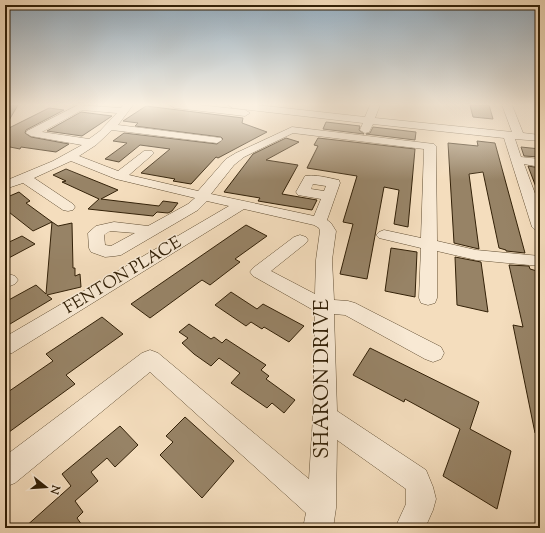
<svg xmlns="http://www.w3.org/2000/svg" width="545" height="533" font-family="'Sorts Mill Goudy',serif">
  <rect width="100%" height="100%" fill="#f4ddbd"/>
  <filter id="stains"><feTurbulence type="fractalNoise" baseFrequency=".005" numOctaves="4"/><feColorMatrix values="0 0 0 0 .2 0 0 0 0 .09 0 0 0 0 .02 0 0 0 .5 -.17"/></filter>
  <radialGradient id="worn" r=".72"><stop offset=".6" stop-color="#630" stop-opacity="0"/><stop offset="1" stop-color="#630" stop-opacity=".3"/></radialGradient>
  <path fill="#978366" stroke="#332108" d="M 5,105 L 18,105 L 5,127 Z
    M 470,105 L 489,105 L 493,119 L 473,117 Z
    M 146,106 L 243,118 L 242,123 L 267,132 L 218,158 L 216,157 L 191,184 L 173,181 L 175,179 L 141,173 L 170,149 L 140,145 L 119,162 L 105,159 L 127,143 L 113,141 L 124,133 L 217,144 L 223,139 L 221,137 L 135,126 L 138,123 L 123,121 Z
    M 49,108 L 64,110 L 26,130 L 25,133 L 31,137 L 69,144 L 56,152 L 21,147 L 20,149 L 5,146 L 5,130 Z
    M 81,112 L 112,116 L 82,136 L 47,131 Z
    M 326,122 L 360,126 L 359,130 L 364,134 L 323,129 Z
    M 373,127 L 416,132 L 415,140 L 366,134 L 370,133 Z
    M 286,138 L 299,142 L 266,160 L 298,165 L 282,194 L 317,200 L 312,210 L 258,201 L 260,198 L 224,192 L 253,154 Z
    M 318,138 L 415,149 L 408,227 L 394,224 L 399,190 L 384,187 L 367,279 L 340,274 L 353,224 L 343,222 L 357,176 L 307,168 L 318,146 L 314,145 Z
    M 477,141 L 495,143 L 525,253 L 506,251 L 506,250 L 499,248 L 483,172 L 469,174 L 479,249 L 454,243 L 448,143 L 478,146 Z
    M 521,147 L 540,149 L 540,157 L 524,156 Z
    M 528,166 L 540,168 L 540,195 L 539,195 Z
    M 66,169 L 118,190 L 101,199 L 159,206 L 163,201 L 178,203 L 172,211 L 168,213 L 157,212 L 153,216 L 88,209 L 99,199 L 62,182 L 66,181 L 53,175 Z
    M 19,192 L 30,201 L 26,203 L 52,222 L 33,231 L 5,209 L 5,198 Z
    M 52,222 L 58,226 L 72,223 L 73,268 L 75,268 L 75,276 L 80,274 L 81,287 L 47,295 L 52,299 L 5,327 L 5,302 L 36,285 L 46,294 Z
    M 246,225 L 267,236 L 235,259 L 240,262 L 210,285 L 202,280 L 150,318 L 131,304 Z
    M 22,236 L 35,244 L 5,260 L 5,244 Z
    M 391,248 L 417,252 L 415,297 L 385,291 Z
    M 455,257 L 481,262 L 488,312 L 457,305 Z
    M 509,265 L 529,266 L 530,269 L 537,271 L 540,279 L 540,432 L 535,433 L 513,325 L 523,327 Z
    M 231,292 L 257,309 L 263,304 L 304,326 L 289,342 L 264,327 L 262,329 L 251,322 L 246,326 L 215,305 Z
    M 102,317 L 123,334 L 66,375 L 75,384 L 5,435 L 5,394 L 53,361 L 46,354 Z
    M 189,324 L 211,339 L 214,337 L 222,343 L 226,339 L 266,365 L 261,370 L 269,376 L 266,379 L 295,400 L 284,413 L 272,403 L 267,408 L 231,383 L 240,373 L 219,358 L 211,366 L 194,354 L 182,343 L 188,338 L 179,332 Z
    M 370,348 L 479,402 L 470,429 L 511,451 L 497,509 L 443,476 L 460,429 L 405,399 L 404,402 L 353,375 Z
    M 185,417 L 234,461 L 202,498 L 160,455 L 173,442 L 166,436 Z
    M 120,426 L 138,445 L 115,467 L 107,458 L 91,472 L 98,481 L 75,501 L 83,512 L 77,518 L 84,528 L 24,528 L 71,486 L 62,474 Z"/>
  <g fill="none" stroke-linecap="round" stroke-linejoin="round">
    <g stroke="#635035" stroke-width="1">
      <path id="minor" d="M 78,105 L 121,108 L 123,105 L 133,105 L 118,125 L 221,138 L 222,140 L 217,143 L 112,130 L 96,145 L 79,156 L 118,171 L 144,151 L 152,151 L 154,153 L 152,155 L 129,175 L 198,191 L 226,159 L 236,153 L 292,127 L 434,144 L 436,146 L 437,241 L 476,250 L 540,256 L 540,266 L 476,260 L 437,251 L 437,298 L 435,303 L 428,305 L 421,303 L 419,298 L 421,248 L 379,238 L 376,235 L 379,232 L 384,230 L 421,238 L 424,149 L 293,133 L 244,157 L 234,165 L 211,194 L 314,216 L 321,199 L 298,195 L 296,192 L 305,176 C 315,174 329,178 339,180 L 340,183 L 327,220 L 331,223 L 336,231 L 332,260 L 334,300 L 348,301 L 355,303 L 441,347 L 444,353 L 441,359 L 433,362 L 425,359 L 345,315 L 334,314 L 337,411 L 426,470 L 433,487 L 436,499 L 433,510 L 425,528 L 395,528 L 406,504 L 406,489 L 337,440 L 336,508 L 333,528 L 303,528 L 306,513 L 150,372 L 15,483 L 5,487 L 5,456 L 142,353 L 150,350 L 158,353 L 309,479 L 313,417 L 315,311 L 253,276 L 250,272 L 253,268 L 294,237 L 300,235 L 306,237 L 308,240 L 306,243 L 271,271 L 315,294 L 316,260 L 320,231 L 319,228 L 314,225 L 244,209 L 12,353 L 5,355 L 5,337 L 229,206 L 207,201 L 198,210 L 121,255 L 115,256 L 105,257 L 91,252 L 89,248 L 88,233 L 96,226 L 114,222 L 148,226 L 188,204 L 195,198 L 116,179 L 71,161 L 34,178 L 73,204 L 75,207 L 73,210 L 68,211 L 63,210 L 23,183 L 5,189 L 5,181 L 53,161 L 82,145 L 31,136 L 26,133 L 27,131 ZM 82,110 L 117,113 L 100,131 L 89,139 L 42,132 ZM 313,184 L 326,186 L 324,191 L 311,189 ZM 110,231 L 135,233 L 111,246 L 105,245 L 104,235 Z
        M 170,105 L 199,105 L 245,110 L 250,113 L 245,116 L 175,108 Z
        M 228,105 L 257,105 L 365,117 L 370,105 L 380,105 L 375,118 L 512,132 L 502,105 L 512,105 L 523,133 L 540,135 L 540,141 L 515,139 L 521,157 L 540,159 L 540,167 L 524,164 L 540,207 L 540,232 L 535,230 L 532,227 L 504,138 L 373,124 L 369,132 L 365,133 L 360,130 L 363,123 L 233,108 Z
        M 9,274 L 15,276 L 18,280 L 15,284 L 5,288 L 5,275 Z"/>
    </g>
    <use href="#minor" fill="#f8e9d4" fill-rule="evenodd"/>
  </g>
  <linearGradient id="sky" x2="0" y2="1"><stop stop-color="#92abbe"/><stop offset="0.58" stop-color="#faf0e1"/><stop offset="1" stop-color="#faf0e1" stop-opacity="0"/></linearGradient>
  <rect width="545" height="180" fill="url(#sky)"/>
  <g text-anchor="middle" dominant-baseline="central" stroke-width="3" stroke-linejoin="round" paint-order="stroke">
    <g font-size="17" fill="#332108" stroke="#f8e9d4">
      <text transform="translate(123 276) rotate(-31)">FENTON PLACE</text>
    </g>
    <g font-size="20" fill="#332108" stroke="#f8e9d4">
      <text transform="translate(323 379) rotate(-90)">SHARON DRIVE</text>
    </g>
  </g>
  <rect width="545" height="533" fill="none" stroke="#f4ddbd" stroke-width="20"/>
  <rect x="6" y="6" width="533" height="521" fill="none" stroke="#332108" stroke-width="2"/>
  <rect x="10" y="10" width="525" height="513" fill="none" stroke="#332108"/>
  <g transform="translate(46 487) rotate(107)" stroke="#f8e9d4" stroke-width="3" paint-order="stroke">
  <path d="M0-3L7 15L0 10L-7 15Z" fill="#332108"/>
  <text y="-6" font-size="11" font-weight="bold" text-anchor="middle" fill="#332108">N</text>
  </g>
  <rect width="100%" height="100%" filter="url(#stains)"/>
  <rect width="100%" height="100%" fill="url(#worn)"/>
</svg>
